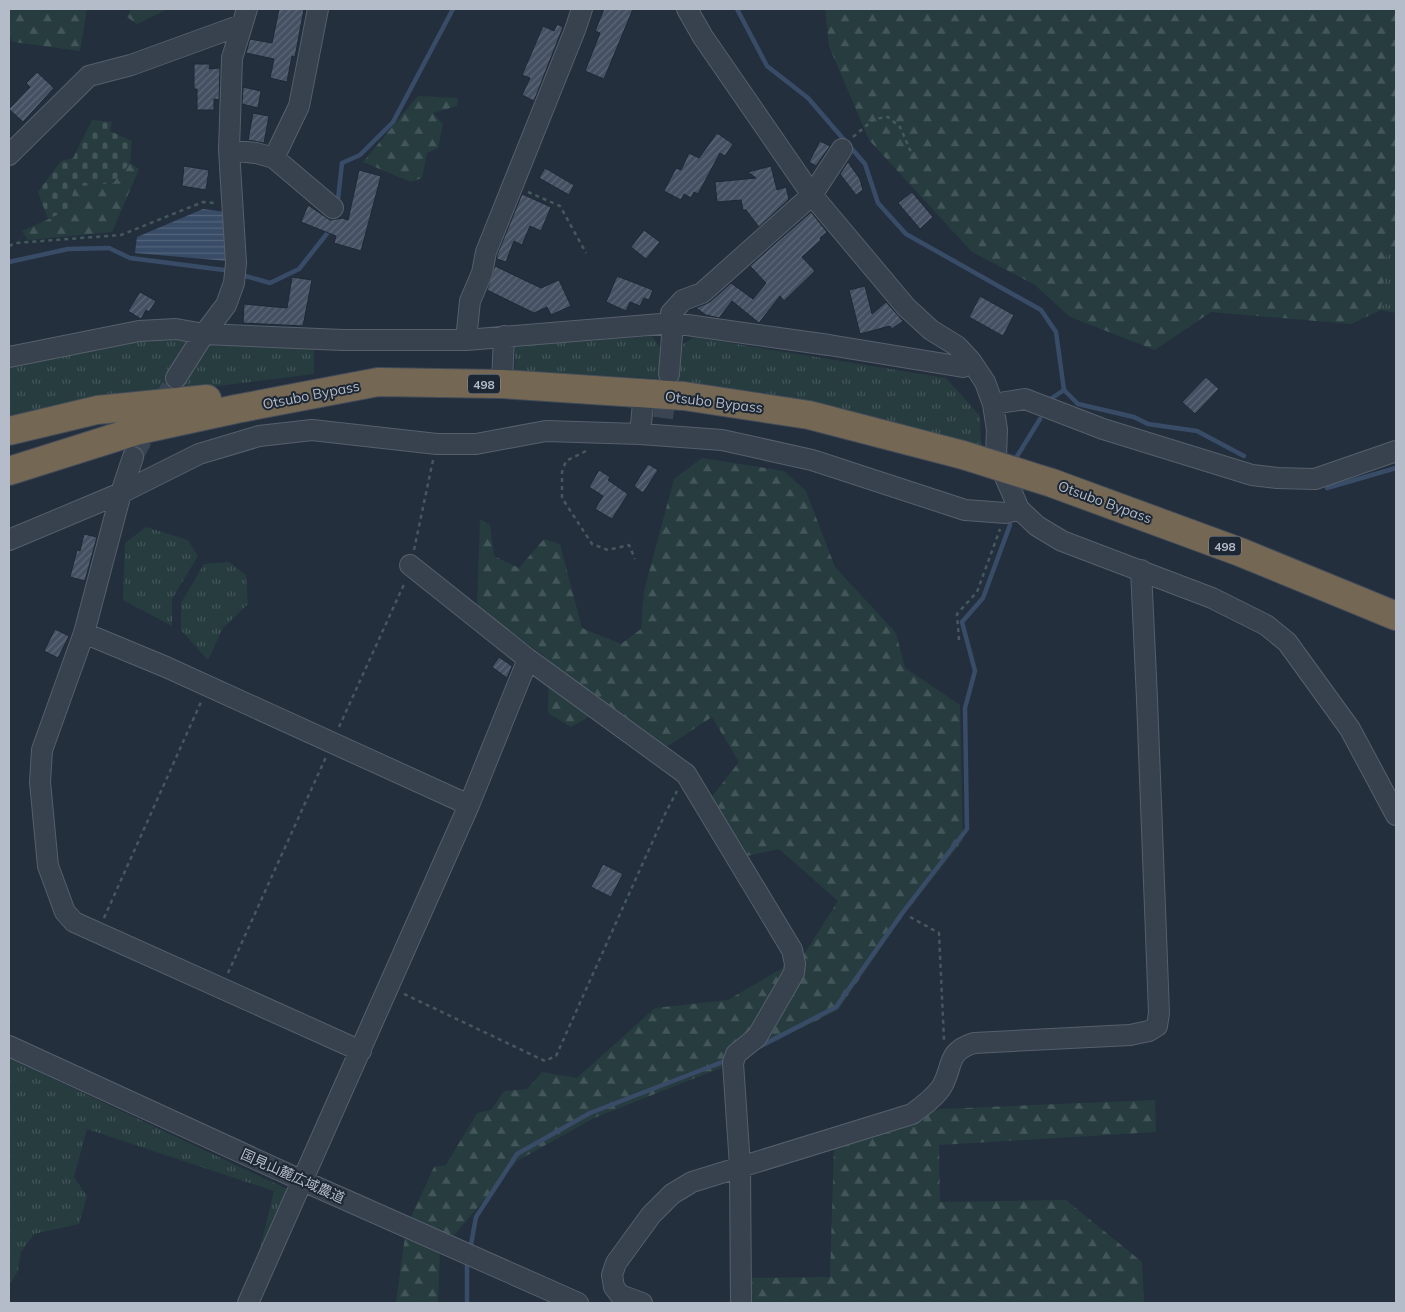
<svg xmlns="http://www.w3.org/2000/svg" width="1405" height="1312" font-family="Mulish,'Noto Sans JP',sans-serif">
  <defs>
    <pattern id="grass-tufts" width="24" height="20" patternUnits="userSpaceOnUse" patternTransform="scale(1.25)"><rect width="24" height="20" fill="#263c3f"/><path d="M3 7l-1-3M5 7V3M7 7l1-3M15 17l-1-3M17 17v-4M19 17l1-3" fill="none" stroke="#435659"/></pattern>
    <pattern id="forest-firs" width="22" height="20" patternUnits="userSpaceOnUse" patternTransform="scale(1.25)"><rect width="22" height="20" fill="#263c3f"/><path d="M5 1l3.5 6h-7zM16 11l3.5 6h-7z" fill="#435659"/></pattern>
    <pattern id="cemetery-stones" width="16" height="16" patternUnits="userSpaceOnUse" patternTransform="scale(1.25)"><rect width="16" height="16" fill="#263c3f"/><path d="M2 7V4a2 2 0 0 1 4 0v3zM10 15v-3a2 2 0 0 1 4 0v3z" fill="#435659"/></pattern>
    <pattern id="water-rules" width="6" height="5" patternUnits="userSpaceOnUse" patternTransform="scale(1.25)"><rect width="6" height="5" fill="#394c67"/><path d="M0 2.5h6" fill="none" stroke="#53647b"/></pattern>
    <pattern id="building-hatch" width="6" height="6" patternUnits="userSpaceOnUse" patternTransform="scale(1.25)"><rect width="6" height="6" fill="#455162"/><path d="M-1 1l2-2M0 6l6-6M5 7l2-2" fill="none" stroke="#5d6877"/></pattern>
  </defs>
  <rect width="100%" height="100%" fill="#242f3e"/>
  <path fill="url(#grass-tufts)" d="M 1396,247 L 1396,313 L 1381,310 L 1387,248 Z
    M 652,336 L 667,357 L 693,337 L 946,378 L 980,416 L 981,446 L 814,405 L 649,378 L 515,371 L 515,346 Z
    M 149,338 L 314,349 L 314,374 L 95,401 L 9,419 L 9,363 Z
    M 146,527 L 188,540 L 198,556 L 172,599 L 172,626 L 123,600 L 125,543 Z
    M 229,562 L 246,575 L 248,604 L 223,628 L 208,660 L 181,630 L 181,603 L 204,564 Z
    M 9,1058 L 287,1189 L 260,1249 L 274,1191 L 87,1129 L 74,1177 L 87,1196 L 79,1224 L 34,1234 L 21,1252 L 18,1271 L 9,1285 Z"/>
  <path fill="url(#forest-firs)" d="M 9,9 L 87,9 L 80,51 L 13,42 L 9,36 Z
    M 131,9 L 168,9 L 137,24 L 127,17 Z
    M 825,9 L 1396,9 L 1396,247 L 1387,248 L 1381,310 L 1351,324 L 1211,312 L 1155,350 L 1070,317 L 1035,285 L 972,252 L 869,140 L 829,46 Z
    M 418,96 L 458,98 L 457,106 L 433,113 L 443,124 L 438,148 L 427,153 L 422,178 L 411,182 L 363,162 Z
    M 130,163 L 139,169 L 112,232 L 28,240 L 22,231 L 71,209 L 73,187 L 113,183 Z
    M 702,458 L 784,471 L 806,491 L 835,567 L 896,633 L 905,668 L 960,705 L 963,840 L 903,916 L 838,1010 L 723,1067 L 594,1118 L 517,1161 L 440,1252 L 438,1303 L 396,1303 L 404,1243 L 412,1215 L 434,1167 L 446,1165 L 477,1113 L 491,1110 L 504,1091 L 527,1089 L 542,1072 L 577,1078 L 655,1008 L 728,1000 L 803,956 L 838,901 L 779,849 L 747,856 L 707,803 L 739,762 L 712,717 L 663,749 L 606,707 L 571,727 L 548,713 L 549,660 L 477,606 L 480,519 L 490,525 L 494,556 L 519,568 L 544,539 L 560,544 L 582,628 L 621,644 L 641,629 L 644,591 L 674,479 Z
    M 1155,1100 L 1156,1132 L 939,1145 L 940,1202 L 1066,1200 L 1142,1262 L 1144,1303 L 738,1303 L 740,1278 L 830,1277 L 834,1148 L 940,1109 Z"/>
  <path fill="url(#cemetery-stones)" d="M 92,120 L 112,122 L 110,131 L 132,141 L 130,163 L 113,183 L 73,187 L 71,209 L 48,219 L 38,192 L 61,161 L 73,158 Z"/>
  <path fill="url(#water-rules)" d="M 203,209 L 226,212 L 227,261 L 135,253 L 137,237 Z"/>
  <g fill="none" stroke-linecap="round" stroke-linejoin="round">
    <path stroke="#394c67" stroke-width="4.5" d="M 737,9 L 767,66 L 808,98 L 865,164 L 878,203 L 906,234 L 1041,310 L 1056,332 L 1064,390 L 1078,404 L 1134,417 L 1148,424 L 1197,431 L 1244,456
      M 338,199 L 342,163 L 360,155 L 393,122 L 453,9
      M 9,262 L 68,249 L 109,248 L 130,258 L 224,270
      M 242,275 L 270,283 L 299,269 L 329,231 L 334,217
      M 1052,398 L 1064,390
      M 1016,463 L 1016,458 L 1040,419
      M 1327,488 L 1396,468
      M 757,1048 L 836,1007 L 903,912 L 967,829 L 965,708 L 975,671 L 962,622 L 983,598 L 1010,525
      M 470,1250 L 476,1217 L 517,1154 L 590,1113 L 725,1061
      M 467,1303 L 467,1260"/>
  </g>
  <path fill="url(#building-hatch)" stroke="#1f2835" d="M 279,9 L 304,9 L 295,57 L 292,56 L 287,82 L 270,78 L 274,59 L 246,53 L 250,39 L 272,43 Z
    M 604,9 L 633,9 L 604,79 L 585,71 L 600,33 L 595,31 Z
    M 557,24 L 563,27 L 534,101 L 522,95 L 530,78 L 522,75 L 543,26 L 554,31 Z
    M 194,64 L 210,64 L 209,69 L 220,68 L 219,100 L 214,99 L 214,110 L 197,110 L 197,89 L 194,89 Z
    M 37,72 L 54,88 L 23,122 L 9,109 L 30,87 L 26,83 Z
    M 243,87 L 261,91 L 258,108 L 242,104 Z
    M 253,113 L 269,116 L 264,143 L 248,140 Z
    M 717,133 L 733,144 L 725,156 L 720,153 L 698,194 L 694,192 L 691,198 L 684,194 L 681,200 L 664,191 L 676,168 L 681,170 L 689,153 L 699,158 Z
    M 820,141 L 830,146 L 816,166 L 809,162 Z
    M 848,162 L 860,179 L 863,190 L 856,195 L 840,174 Z
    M 184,166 L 209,170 L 206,190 L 182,186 Z
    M 771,166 L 777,190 L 786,187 L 789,199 L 759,227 L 746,210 L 743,210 L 741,200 L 717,202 L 715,182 L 756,178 L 748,172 Z
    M 545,168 L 574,185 L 569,195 L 539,178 Z
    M 359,170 L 381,176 L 361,251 L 334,243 L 336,236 L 301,222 L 308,205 L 330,220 L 342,218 L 348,220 Z
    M 912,192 L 933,217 L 920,229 L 898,203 Z
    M 522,194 L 551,207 L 541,231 L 530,226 L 522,245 L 514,241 L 506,262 L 497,259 L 497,255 Z
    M 811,212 L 827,232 L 820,238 L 821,240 L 802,257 L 815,271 L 784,301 L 780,296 L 759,323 L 732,301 L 719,318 L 706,315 L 696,308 L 710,302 L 731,283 L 753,299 L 766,283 L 750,266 Z
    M 644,230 L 660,242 L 646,259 L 631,247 Z
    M 495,266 L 541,288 L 559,280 L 571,306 L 551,315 L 547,307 L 534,313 L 487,290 Z
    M 617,276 L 653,290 L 649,300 L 644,298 L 640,306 L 630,302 L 626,311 L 606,302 Z
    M 292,277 L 312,280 L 303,326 L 243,323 L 244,304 L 287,308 Z
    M 865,286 L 872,314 L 886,302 L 903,321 L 892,329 L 890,326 L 860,334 L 849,290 Z
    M 140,292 L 156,301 L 149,312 L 146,310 L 141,319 L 128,311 Z
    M 980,296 L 1014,315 L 1003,336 L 969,317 Z
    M 1206,377 L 1219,389 L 1195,414 L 1182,402 Z
    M 648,464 L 658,470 L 643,493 L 634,486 Z
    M 599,470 L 610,477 L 608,480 L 628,494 L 612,519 L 595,509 L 603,496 L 589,487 Z
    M 84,534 L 97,537 L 85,581 L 70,577 L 77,550 L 80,551 Z
    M 55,629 L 69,636 L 58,658 L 44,651 Z
    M 499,657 L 512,666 L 507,678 L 492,667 Z
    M 603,864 L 623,874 L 611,897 L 591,887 Z"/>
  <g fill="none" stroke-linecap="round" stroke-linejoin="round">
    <path stroke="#3a4453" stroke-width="20" stroke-dasharray="20 10" stroke-linecap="butt" d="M 663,418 L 668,381
      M 133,457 L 176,378"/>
    <g stroke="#565f6c" stroke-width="22">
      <path id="minor" d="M 687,9 L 703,37 L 812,195 L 906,307 L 931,330 L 957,346 L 971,361 L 985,382 L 993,404 L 997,430 L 996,456 L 1019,509 L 1037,526 L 1062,541 L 1212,598 L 1266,625 L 1287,642 L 1350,729 L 1396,815
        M 229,150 L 256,153 L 274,158 L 299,106 L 318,9
        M 9,155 L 89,76 L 131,65 L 241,25
        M 274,158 L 333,208
        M 466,340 L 470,301 L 482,273 L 486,252 L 575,30 L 582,9
        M 9,357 L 139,331 L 176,329 L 204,334 L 343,340 L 466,340 L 673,323 L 829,345 L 963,367 L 971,361
        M 669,374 L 673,323 L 671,313 L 683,300 L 702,293 L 812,195 L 842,149
        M 176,378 L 204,334 L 226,305 L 234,283 L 236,263 L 229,150 L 232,58 L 247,9
        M 502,384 L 504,336
        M 993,404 L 1025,399 L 1103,429 L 1252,475 L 1277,478 L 1315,479 L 1396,451
        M 640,434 L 644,393
        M 133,457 L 121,493 L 84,633 L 42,750 L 40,782 L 48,866 L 65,912 L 74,922 L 361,1051
        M 9,540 L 121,493 L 199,454 L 259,436 L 312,430 L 437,444 L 476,444 L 546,431 L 640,434 L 722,440 L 812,460 L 965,510 L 1006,513 L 1019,509
        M 410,565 L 528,659 L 686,774 L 792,950 L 795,964 L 794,973 L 757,1037 L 736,1054 L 733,1063 L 740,1166 L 741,1303
        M 84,633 L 166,667 L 469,805 L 248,1303
        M 469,805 L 528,659
        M 9,1046 L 303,1181 L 578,1303
        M 642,1303 L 620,1295 L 614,1287 L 612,1275 L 616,1263 L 651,1215 L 672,1194 L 692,1182 L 912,1114 C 923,1106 933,1099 941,1088 C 954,1067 945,1052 974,1043 L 1130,1035 L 1149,1031 L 1157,1026 L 1159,1013 L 1147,699 L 1141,570"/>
    </g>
    <g stroke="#434c59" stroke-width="30">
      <path id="highway" d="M 9,431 L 97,410 L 207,399
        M 9,471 L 139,430 L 236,409 L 378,382 L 502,384 L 684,396 L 809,415 L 963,455
        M 1052,483 L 1240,552 L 1396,616"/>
    </g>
    <path stroke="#44595c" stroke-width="2.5" stroke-dasharray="4 4" stroke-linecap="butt" d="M 853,137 L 874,119 L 888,117 L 900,127 L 915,161
      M 528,192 L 560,206 L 586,253
      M 9,246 L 16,243 L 121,235 L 203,202 L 215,203
      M 586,451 L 566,461 L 562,472 L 562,498 L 592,544 L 608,550 L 629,545 L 635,559
      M 414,550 L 433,460
      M 959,640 L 957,614 L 977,592 L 1000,529
      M 339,727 L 405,582
      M 910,917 L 939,933 L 944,1040
      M 104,918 L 201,702
      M 228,973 L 326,757
      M 404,994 L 545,1061 L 556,1056 L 665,814 L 677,791"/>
    <use href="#minor" stroke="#38414e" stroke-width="20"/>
    <use href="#highway" stroke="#746855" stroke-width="28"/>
    <g stroke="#434c59" stroke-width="30" stroke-linecap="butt">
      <path id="highway-bridge" d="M 963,455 L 1052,483"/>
    </g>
    <use href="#highway-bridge" stroke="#746855" stroke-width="28"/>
  </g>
  <g text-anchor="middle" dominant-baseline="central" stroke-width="4" stroke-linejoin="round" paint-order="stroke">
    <g fill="#1d2633" stroke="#878f9c" stroke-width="1">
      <rect x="468" y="374.5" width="32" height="19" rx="4"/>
      <rect x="1209" y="536.5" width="32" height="19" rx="4"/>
    </g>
    <g font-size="12" font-weight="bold" fill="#b4bcc9">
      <text x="484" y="384">498</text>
      <text x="1225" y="546">498</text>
    </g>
    <g font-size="14" fill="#b4bcc9" stroke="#1d2633">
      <text transform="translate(311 395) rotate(-11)">Otsubo Bypass</text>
      <text transform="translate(714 402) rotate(7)">Otsubo Bypass</text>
      <text transform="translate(1105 502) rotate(20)">Otsubo Bypass</text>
      <text transform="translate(293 1176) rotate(24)">国見山麓広域農道</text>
    </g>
  </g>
  <rect width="1405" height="1312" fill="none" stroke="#b4bcc9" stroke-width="20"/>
</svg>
